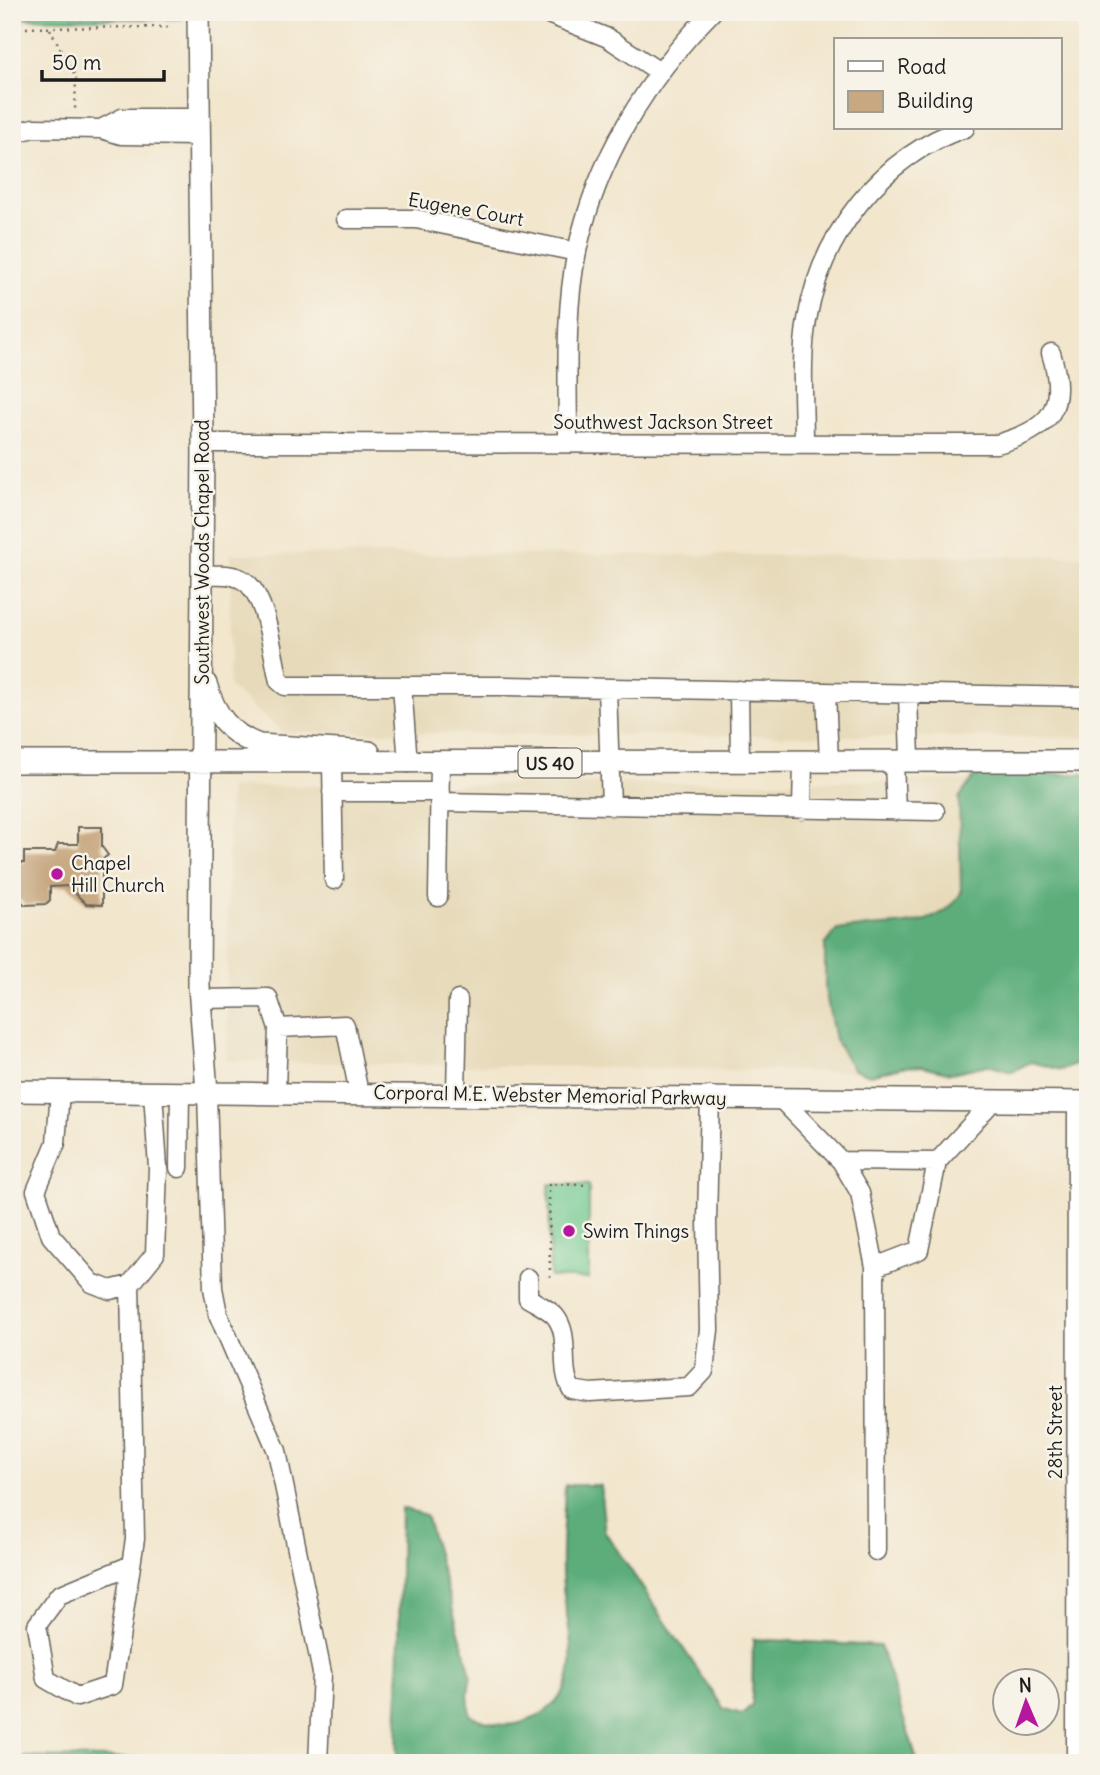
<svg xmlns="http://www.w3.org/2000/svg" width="1100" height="1775" font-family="Delius,sans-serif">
  <rect width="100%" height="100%" fill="#f7f3e8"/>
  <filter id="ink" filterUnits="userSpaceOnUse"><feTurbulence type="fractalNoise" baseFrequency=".0143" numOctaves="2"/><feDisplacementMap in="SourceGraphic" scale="14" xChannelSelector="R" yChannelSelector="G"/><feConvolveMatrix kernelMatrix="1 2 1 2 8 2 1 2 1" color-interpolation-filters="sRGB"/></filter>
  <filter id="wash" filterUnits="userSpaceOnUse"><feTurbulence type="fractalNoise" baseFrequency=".00686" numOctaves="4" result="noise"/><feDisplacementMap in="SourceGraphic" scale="28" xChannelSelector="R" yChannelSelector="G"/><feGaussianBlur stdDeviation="1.57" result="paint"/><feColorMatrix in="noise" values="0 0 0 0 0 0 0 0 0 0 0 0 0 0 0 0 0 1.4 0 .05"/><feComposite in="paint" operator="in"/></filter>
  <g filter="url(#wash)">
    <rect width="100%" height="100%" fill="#f2e6cd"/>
    <path fill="#e7daba" d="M 231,554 L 1088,556 L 1088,738 L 283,732 L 229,687 Z
      M 971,780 L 965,787 L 958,848 L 961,893 L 953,906 L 940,915 L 900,925 L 876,929 L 852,927 L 853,1069 L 862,1072 L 226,1061 L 229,787 Z"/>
    <path fill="#6fc990" stroke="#467256" stroke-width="2" d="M 12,12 L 182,12 L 182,19 L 12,18 Z
      M 549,1184 L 589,1185 L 589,1279 L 550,1277 Z
      M 12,1757 L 201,1759 L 201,1763 L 12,1763 Z"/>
    <path fill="#5bad7a" stroke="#3c644b" stroke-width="2" d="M 976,774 L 1088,774 L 1088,1066 L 1075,1064 L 1061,1070 L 1031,1062 L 1011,1072 L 988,1065 L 951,1073 L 922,1066 L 902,1067 L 870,1075 L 853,1069 L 835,1040 L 825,989 L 825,945 L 837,930 C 877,922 937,935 961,893 L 959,798 Z
      M 565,1485 L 600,1485 L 605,1532 L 724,1709 L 742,1714 L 752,1705 L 753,1639 L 880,1646 L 918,1763 L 397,1763 L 401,1508 L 426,1515 L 471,1674 L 468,1693 L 470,1715 C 492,1726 513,1729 536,1717 C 595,1686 562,1621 562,1571 C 561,1543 564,1514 565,1485 Z"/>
    <g id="blocks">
      <path fill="#c7a881" d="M 78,827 L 102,827 L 102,847 L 108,855 L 102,860 L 102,905 L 86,904 L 68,886 L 50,887 L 50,900 L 46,904 L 25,905 L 20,900 L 12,900 L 12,863 L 24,863 L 24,852 L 55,852 L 58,844 L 78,844 Z"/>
    </g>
  </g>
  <g filter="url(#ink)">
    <use href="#blocks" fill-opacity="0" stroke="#67635a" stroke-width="2"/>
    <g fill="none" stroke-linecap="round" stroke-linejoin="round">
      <g stroke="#67635a" stroke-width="21">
        <path id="minor" d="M 543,12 L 608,38 L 658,71
          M 101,129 L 122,118 L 198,118
          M 12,134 L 33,128 L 101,129 L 121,135 L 198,136
          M 346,219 L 416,219 L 577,252
          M 203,443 L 997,444 C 1051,429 1068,408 1051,353
          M 568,443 C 568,380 564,313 577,251 C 597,159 647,78 712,12
          M 804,443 C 804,402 800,360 807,320 C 821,235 881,156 965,128
          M 203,575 C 216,575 229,573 241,579 C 267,591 272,654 279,681 L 285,686 L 506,686 L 1088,697
          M 402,686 L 408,763
          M 607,688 L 611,806
          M 739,690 L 740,762
          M 826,692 L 829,762
          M 908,693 L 910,761
          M 894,762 L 896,811
          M 332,763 L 334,880
          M 332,792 L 440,792
          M 440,802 L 935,811
          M 802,810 L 803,762
          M 438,897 L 440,763
          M 200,999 L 268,998 L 278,1028 L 276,1092
          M 278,1028 L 345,1025 L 359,1093
          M 60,1091 L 56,1143 L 36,1191 L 51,1236 L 92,1283 L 110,1290 L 130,1285 L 155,1254 L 158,1168 L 153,1092
          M 207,1092 L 213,1288 L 218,1314 L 277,1451 L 322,1673 L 318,1763
          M 456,1093 L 458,1000
          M 780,1098 L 841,1161 L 860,1193 L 875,1267 L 876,1551
          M 841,1161 L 937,1162
          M 179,1168 L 180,1092
          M 875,1267 L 919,1250 L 937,1162 L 993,1101
          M 528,1278 L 528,1298 C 536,1303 549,1309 555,1316 C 572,1336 558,1368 572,1390 L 590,1393 L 689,1387 L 704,1371 L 709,1330 L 707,1221 L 710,1096
          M 130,1285 L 135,1539 L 113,1685 L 77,1697 L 46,1679 L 37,1625 L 59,1595 L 131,1565
          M 1076,1763 L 1077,1102"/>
      </g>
      <g stroke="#67635a" stroke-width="24">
        <path id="major" d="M 198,12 L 203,443 L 199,986 L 207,1092
          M 206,684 C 215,715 229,734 259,745 L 369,752
          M 12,762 L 1088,761
          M 12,1091 L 1088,1102"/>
      </g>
      <path stroke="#67635a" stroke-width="2.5" stroke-dasharray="2 5" stroke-linecap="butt" d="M 12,28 L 172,27
        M 50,29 L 76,78 L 75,111
        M 550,1277 L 549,1184 L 589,1185"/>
      <use href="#minor" stroke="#fff" stroke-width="18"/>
      <use href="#major" stroke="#fff" stroke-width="21"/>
    </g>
  </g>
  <g fill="#b5179e" stroke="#f7f3e8" stroke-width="2.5">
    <circle cx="57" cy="874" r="7"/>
    <circle cx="569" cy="1231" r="7"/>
  </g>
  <g text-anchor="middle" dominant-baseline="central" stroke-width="5" stroke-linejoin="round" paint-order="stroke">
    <rect fill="#f7f3e8" stroke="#5e5c59" stroke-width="2" x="518.5" y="748.5" width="63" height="29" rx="5"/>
    <g font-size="18" font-weight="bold" fill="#1c1c1c">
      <text x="550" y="763">US 40</text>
    </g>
    <g font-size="19" fill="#1c1c1c" stroke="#f7f3e8">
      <text transform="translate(466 209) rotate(10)">Eugene Court</text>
      <text x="663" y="422">Southwest Jackson Street</text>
      <text transform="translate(202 552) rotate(-90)">Southwest Woods Chapel Road</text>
      <text transform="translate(550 1095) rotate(1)">Corporal M.E. Webster Memorial Parkway</text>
      <text transform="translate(1055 1432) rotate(-90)">28th Street</text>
    </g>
    <g font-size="19" fill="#1c1c1c" stroke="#f7f3e8" text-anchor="start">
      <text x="71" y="863">Chapel<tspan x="71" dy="22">Hill Church</tspan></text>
      <text x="583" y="1231">Swim Things</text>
    </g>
  </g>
  <rect width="1100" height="1775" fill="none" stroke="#f7f3e8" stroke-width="42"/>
  <rect x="834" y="38" width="228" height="91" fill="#f7f3e8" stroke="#9f9d96" stroke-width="2"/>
  <rect x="848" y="61" width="35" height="10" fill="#ffffff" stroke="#9f9d96" stroke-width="2"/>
  <text x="897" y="74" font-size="21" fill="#1c1c1c">Road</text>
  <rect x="848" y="91" width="35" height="21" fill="#c7a881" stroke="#9f9d96" stroke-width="2"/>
  <text x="897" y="108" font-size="21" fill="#1c1c1c">Building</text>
  <g transform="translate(1026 1702) rotate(358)"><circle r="33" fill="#f7f3e8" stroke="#9f9d96" stroke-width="2"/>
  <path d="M0-5L12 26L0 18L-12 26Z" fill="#b5179e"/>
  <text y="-10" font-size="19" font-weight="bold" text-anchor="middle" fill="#1c1c1c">N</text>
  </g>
  <path d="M42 70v10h122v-10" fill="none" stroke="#1c1c1c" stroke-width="3.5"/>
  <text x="52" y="70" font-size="21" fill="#1c1c1c" stroke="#f7f3e8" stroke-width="5" paint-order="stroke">50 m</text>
</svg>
